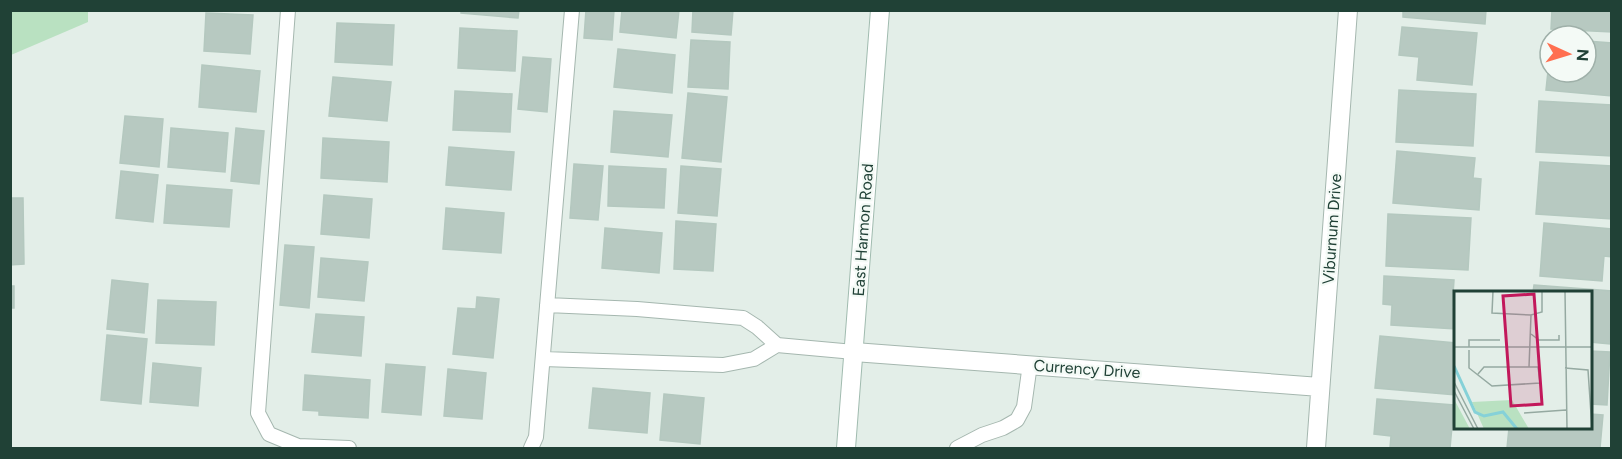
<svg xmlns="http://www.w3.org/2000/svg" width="1622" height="459" font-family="Figtree,sans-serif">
  <rect width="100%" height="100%" fill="#e3eee8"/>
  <path fill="#b9e1c1" d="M 11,10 L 88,11 L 88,22 L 11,55 Z"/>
  <path fill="#b7c9c1" stroke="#b4c8bf" stroke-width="1.5" d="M 461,10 L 519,10 L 518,18 L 461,13 Z
    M 586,10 L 614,10 L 612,40 L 584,38 Z
    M 622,10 L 679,10 L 676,38 L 620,32 Z
    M 693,10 L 733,10 L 731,35 L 692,32 Z
    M 1403,10 L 1486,10 L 1485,24 L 1403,17 Z
    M 1552,10 L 1612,10 L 1612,32 L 1551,29 Z
    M 206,13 L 253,15 L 250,54 L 204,51 Z
    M 337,23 L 394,25 L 392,65 L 335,62 Z
    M 1402,27 L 1477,33 L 1472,85 L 1417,80 L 1419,57 L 1399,55 Z
    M 460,28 L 517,31 L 515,71 L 458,68 Z
    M 691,40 L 730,42 L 728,89 L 688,87 Z
    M 1586,41 L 1612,43 L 1612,96 L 1546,90 L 1550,52 L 1550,72 L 1586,72 Z
    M 618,49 L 675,55 L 672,93 L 614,87 Z
    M 523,57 L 551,59 L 547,112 L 518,109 Z
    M 202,65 L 260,71 L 256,112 L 199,107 Z
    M 333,77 L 391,82 L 387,121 L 329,116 Z
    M 1399,90 L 1476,94 L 1473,146 L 1396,142 Z
    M 455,91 L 512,94 L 510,132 L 453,130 Z
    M 688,93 L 727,97 L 721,162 L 682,158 Z
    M 1539,101 L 1612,105 L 1612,156 L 1536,152 Z
    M 614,111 L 672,115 L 668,157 L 611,152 Z
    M 125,116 L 163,119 L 159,167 L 120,163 Z
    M 171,128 L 228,133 L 225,172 L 168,167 Z
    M 236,128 L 264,131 L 259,184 L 231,181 Z
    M 323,138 L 389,142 L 387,182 L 321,178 Z
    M 449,147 L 514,152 L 511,190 L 446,185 Z
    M 1397,151 L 1475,158 L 1473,178 L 1481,179 L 1479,210 L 1393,203 Z
    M 1540,162 L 1612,166 L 1612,219 L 1536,214 Z
    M 574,164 L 603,166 L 598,220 L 570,218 Z
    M 609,166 L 666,169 L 664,208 L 608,206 Z
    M 681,166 L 721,169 L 717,216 L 678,213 Z
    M 121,171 L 158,175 L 153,222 L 116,218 Z
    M 167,185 L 232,190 L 229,227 L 164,223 Z
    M 324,195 L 372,199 L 369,238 L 321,234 Z
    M 10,198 L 23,198 L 24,264 L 10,265 Z
    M 446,208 L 504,213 L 501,253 L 443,249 Z
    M 1388,214 L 1471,218 L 1468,270 L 1386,266 Z
    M 676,221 L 716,224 L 713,271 L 674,269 Z
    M 1544,223 L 1612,229 L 1612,257 L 1604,256 L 1602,281 L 1540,276 Z
    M 605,228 L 662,233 L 659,273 L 602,268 Z
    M 285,245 L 314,247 L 309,308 L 280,305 Z
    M 321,258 L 368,262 L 364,301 L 318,297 Z
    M 1384,276 L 1454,280 L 1452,309 L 1456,309 L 1456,329 L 1391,325 L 1392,305 L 1383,304 Z
    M 112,280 L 148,284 L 144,333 L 107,329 Z
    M 1534,285 L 1612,291 L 1610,344 L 1590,342 L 1590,292 L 1533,292 Z
    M 10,286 L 14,286 L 14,308 L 10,308 Z
    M 477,297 L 499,299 L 493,358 L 453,354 L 458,308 L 476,309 Z
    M 158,300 L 216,302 L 214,345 L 156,343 Z
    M 316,314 L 364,317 L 361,356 L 312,352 Z
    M 107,335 L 147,339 L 141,404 L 101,400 Z
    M 1380,336 L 1456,343 L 1456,395 L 1375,388 Z
    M 1590,351 L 1610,352 L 1607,405 L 1590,404 Z
    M 153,363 L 201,368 L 198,406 L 150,402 Z
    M 386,364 L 425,367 L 421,415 L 382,412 Z
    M 448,369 L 486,373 L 482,419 L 444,416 Z
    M 305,375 L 370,380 L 368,418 L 319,415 L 319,411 L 303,410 Z
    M 593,388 L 650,393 L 647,433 L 589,428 Z
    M 664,394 L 704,398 L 700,444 L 660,440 Z
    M 1377,399 L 1454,405 L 1450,448 L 1390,448 L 1391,436 L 1374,434 Z
    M 1590,414 L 1603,415 L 1600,448 L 1507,448 L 1509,428 L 1590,428 Z"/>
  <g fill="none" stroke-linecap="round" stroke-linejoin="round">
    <g stroke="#a5b7af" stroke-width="16">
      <path id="lane" d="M 288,10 L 258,413 L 269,434 L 298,446 L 349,448
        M 547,305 L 637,309 L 743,318 L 757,327 L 777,345
        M 543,359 L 723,365 L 754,359 L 777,345 L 854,352
        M 531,448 L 536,437 L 572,10
        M 957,448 L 982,435 L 1003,428 L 1017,420 L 1024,407 L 1030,364"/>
    </g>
    <g stroke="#a5b7af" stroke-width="20">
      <path id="street" d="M 854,352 L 1320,387
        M 1316,448 L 1348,10"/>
    </g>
    <g stroke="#a0bbaf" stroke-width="20">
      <path id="secondary" d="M 846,448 L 880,10"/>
    </g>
    <use href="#lane" stroke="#fff" stroke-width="14"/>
    <use href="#street" stroke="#fff" stroke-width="18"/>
    <use href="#secondary" stroke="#fff" stroke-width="18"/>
  </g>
  <g text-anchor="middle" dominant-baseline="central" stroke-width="4.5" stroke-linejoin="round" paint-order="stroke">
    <g font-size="16" fill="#204136" stroke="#f4faf6">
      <text transform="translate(1332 229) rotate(-86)">Viburnum Drive</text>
      <text transform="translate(863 230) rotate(-86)">East Harmon Road</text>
      <text transform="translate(1087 369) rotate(4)">Currency Drive</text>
    </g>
  </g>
  <g transform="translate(1454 291)">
    <rect width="138" height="138" fill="#e3eee8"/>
    <path d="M 0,108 L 16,138 L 0,138 ZM 58,109 L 75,138 L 30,138 L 18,111 Z" fill="#b9e1c1"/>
    <path fill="none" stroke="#85d1d8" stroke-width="3" d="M 0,75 L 21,121 L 30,125 L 49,121 L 63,138"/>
    <path fill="none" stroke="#95a9a1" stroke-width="1.5" d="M 39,0 L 38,22 L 77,24 L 88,21 L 88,0M 111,0 L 113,138M 77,43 L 85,49 L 105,49 L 105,44M 0,56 L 138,56M 15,56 L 15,49 L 46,49M 15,59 L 15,77 L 38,95 L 86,92 L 84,76 L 30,76 L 24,83M 75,76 L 77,24M 111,77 L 134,79 L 138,138M 0,91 L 24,138M 0,100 L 20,138M 70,122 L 112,119"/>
    <path fill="#c2185b" fill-opacity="0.15" stroke="#c2185b" stroke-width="3" d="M 80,3 L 88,113 L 57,115 L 49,5 Z"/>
    <rect width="138" height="138" fill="none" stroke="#204136" stroke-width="3"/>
  </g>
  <rect width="1622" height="459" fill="none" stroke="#204136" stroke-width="24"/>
  <g transform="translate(1568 54) rotate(94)"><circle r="28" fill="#f4faf6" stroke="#9fb0a9" stroke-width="1.5"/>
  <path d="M0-4.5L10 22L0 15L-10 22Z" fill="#ff6f50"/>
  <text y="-9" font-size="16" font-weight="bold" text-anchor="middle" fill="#204136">N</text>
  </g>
</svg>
